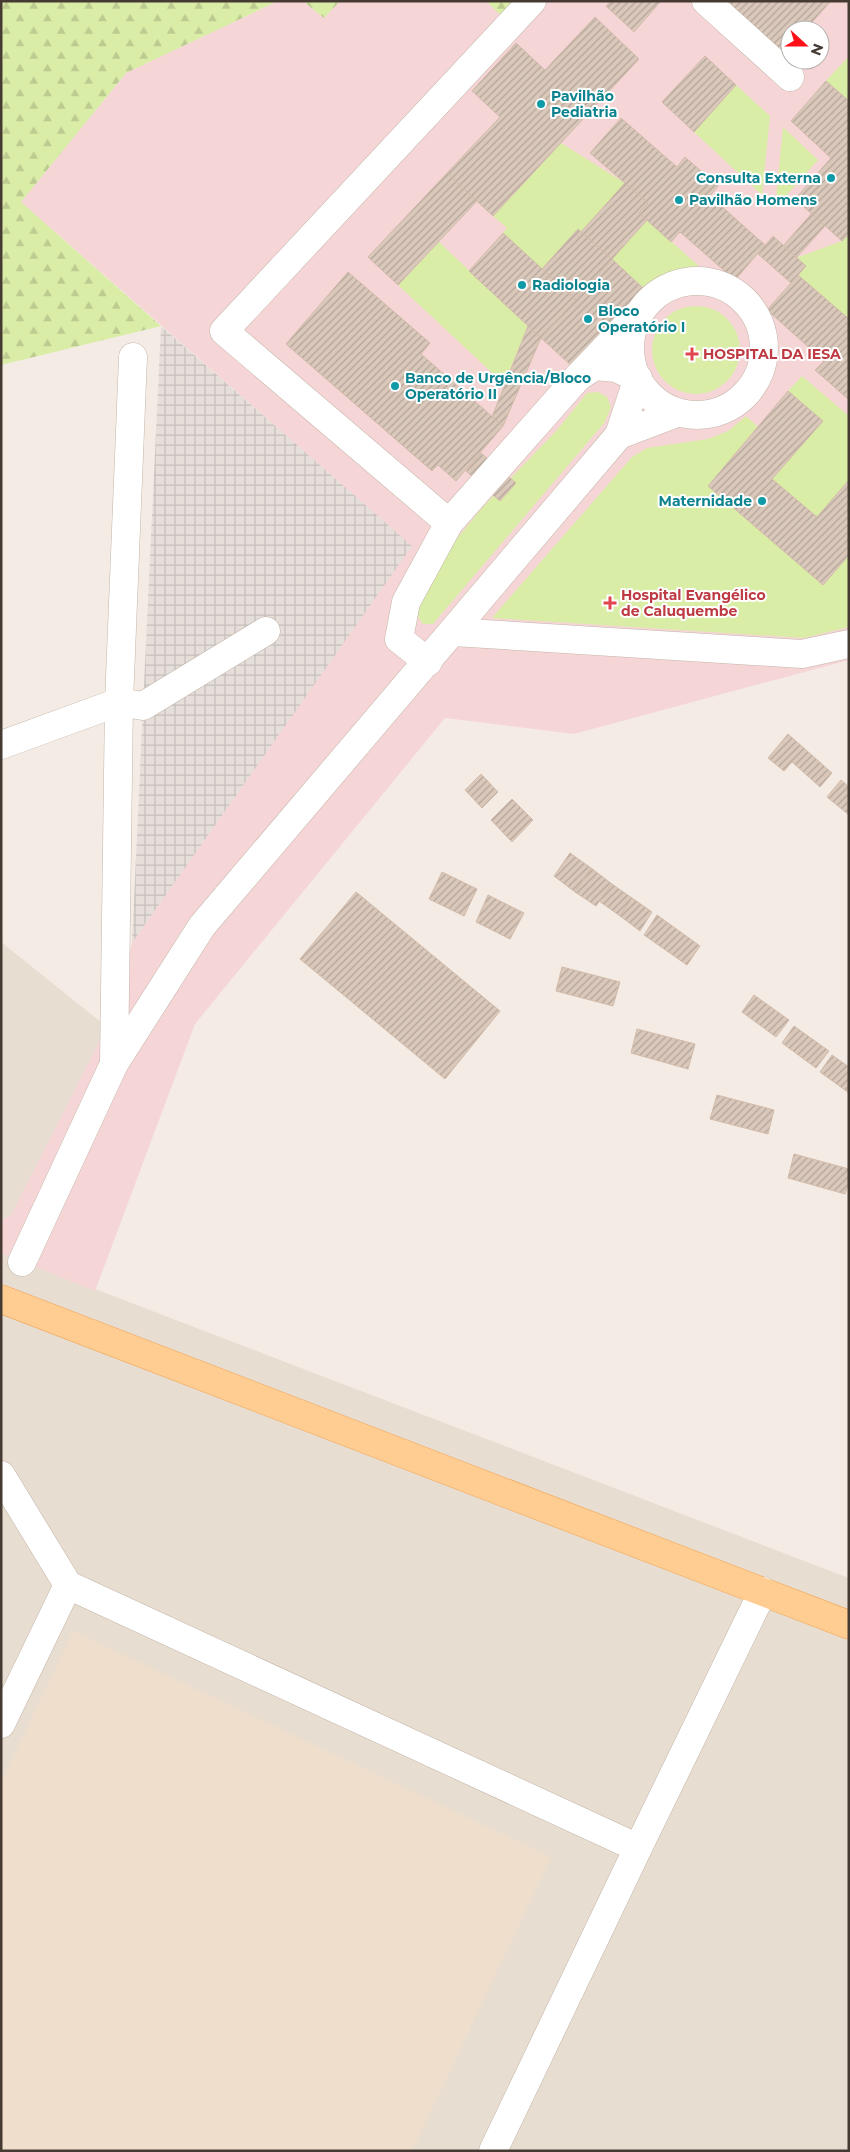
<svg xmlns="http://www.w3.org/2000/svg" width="850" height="2152" font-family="Montserrat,sans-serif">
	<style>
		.residential { fill: #e8ddd1 }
		.industrial { fill: url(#industrial-grid) }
		.education { fill: #efdecc }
		.medical { fill: #f6d5d7; fill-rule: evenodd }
		.forest { fill: url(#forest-firs) }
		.garden { fill: #daeda7 }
		.building { fill: url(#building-hatch); stroke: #d2bbaa }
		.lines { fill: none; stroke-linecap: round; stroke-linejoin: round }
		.minor-casing { stroke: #c3b5a8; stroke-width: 29 }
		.major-casing { stroke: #f0a555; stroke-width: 29 }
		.minor { stroke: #fff; stroke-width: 28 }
		.major { stroke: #ffcc91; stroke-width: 28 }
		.culture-dot { fill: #0f9aa8; stroke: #fff; stroke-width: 2 }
		.health-dot { fill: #e0444e; stroke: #fff; stroke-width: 2 }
		.labels { text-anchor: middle; stroke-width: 4; stroke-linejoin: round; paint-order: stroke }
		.culture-label { font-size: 14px; font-weight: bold; fill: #0d838f; stroke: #fff; text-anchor: start }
		.health-label { font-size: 14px; font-weight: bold; fill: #be3a42; stroke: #fff; text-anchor: start }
	</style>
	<defs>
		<pattern id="industrial-grid" width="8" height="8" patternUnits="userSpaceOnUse" patternTransform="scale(1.25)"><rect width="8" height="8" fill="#e6ded9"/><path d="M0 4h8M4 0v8" fill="none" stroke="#c7bfbb"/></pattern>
		<pattern id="forest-firs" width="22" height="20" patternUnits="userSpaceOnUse" patternTransform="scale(1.25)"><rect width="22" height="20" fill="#daeda7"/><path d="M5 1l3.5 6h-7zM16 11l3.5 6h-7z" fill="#bccc90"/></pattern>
		<pattern id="building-hatch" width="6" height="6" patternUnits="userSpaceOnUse" patternTransform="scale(1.25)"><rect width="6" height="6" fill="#dac8bb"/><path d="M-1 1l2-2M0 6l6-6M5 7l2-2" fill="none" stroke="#b3a499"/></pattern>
	</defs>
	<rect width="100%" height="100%" fill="#f4ece4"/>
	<g class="residential">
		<polygon points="1,942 107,1027 11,1215 1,1221"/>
		<polygon points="1,1253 849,1578 849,2151 1,2151"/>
	</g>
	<polygon class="industrial" points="161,326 413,546 132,943 143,706"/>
	<polygon class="education" points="73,1631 551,1857 412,2151 1,2151 1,1783"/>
	<path class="medical" d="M 278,1 L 303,1 L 324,18 L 340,1 L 486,1 L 510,24 L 532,1 L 849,1 L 849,660 L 574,734 L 445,718 L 195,1024 L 95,1291 L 1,1253 L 1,1221 L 11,1215 L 115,1011 L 132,943 L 412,546 L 21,202 L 126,73 ZM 790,30 L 820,30 L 820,60 L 790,60 Z"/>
	<g class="forest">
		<polygon points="1,1 278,1 126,73 21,202 161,326 1,365"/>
		<polygon points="303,1 340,1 324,18"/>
		<polygon points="486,1 532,1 510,24"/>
	</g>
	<g class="garden">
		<polygon points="849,56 849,101 826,81"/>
		<polygon points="736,85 770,116 762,195 694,132"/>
		<polygon points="783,127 818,160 775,208"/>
		<polygon points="561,143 625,183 581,232 578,229 542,269 503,233 507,228 493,216"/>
		<path d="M 647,220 L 699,266 C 675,269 663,274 645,290 L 612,259 Z"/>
		<polygon points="849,234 849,319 798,275 796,258 842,241"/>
		<polygon points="439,242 528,326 504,384 398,285"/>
		<circle cx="696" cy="350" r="44"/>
		<polygon points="802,376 849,416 849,480 817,517 772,479 822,421 788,391"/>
		<polygon points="598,392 607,397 611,407 605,422 433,624 423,624 418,617 420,603 450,547 482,508 556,431 587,393"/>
		<polygon points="746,416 758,427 708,486 823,585 849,555 849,627 804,638 492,618 632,457 647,448 708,439 728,431"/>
	</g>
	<g class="building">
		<polygon points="611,1 661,1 634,32 606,6"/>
		<polygon points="722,1 831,1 805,30 790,30 790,47 783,55"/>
		<polygon points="595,17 639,59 493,216 447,173 500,117 472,91 516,43 545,70"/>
		<polygon points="705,56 736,85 694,132 662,102"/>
		<polygon points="826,81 849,101 849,233 842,241 795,199 831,158 791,121"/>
		<polygon points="621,118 677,167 685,157 718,186 710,196 765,245 735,280 680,232 671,242 639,213 648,203 590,153"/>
		<polygon points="447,173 477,201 398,285 368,257"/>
		<polygon points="625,183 648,203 639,213 647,220 612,259 581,232"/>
		<polygon points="812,213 825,226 796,258 783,246"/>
		<polygon points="578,229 612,259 576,300 542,269"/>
		<polygon points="503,233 576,300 541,338 469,271"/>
		<polygon points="773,236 806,266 791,283 758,254"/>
		<polygon points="612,259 645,290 574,368 541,338"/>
		<polygon points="348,272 430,343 421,354 503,426 456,481 438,465 432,471 286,344"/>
		<polygon points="798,275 849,319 848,399 815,370 824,361 767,310"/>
		<polygon points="528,326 541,338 503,426 492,417"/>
		<polygon points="788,391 823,421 772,479 817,517 849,480 849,555 823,585 708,486"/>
		<polygon points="481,453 516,483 500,501 466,471"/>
		<polygon points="788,734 832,773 820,787 792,762 784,771 768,758"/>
		<polygon points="481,774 498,792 482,808 465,790"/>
		<polygon points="841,780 849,787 849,815 827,797"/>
		<polygon points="512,799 533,820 512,842 491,820"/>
		<polygon points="570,853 591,868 575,892 554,876"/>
		<polygon points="591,868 612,884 596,906 575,892"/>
		<polygon points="442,872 477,889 464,916 429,899"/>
		<polygon points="612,884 632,898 620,916 599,901"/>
		<polygon points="356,892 500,1011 445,1079 300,959"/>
		<polygon points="488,895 524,913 510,939 476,922"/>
		<polygon points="632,898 652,912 640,931 620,916"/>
		<polygon points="657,915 700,946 687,965 644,935"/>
		<polygon points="562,967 620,982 613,1006 556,991"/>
		<polygon points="754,995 789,1020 776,1037 742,1012"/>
		<polygon points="794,1026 829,1051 816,1068 782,1043"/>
		<polygon points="637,1029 695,1044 688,1069 631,1053"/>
		<polygon points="832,1055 849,1067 849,1093 820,1072"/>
		<polygon points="717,1095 774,1110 768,1134 710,1119"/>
		<polygon points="794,1154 849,1169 849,1182 845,1194 788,1178"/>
	</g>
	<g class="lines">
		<defs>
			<g id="minor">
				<polyline points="706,1 790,77"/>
				<circle cx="697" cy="348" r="67"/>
				<polyline points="636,316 578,377 595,366 616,368 638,378 619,435 677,413"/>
				<polyline points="449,523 224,331 532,1"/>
				<polyline points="453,632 802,654 849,644"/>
				<polyline points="428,662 399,639 406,602 449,523 578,377"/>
				<polyline points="1,745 119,702 133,357"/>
				<polyline points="114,1064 119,702 143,706 266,631"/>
				<polyline points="22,1262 114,1064 202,926 619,435"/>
				<polyline points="1,1475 68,1585 638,1848 763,1591"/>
				<polyline points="1,1724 68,1585"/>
				<polyline points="493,2151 638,1848"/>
			</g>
			<polyline id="major" points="1,1299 849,1625"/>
		</defs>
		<use href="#minor" class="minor-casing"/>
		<use href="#major" class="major-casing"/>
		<use href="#minor" class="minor"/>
		<use href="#major" class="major"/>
	</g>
	<g class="culture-dot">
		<circle cx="541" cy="104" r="5"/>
		<circle cx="831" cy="178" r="5"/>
		<circle cx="679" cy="200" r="5"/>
		<circle cx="522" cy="285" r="5"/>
		<circle cx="588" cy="319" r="5"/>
		<circle cx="395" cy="386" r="5"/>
		<circle cx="762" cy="501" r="5"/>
	</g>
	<g class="health-dot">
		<path d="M689.5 346.5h5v5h5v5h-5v5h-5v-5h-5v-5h5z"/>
		<path d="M607.5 595.5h5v5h5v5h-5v5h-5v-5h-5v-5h5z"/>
	</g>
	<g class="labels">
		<g class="culture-label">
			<text x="551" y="101">Pavilhão<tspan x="551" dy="16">Pediatria</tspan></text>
			<text x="821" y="183" text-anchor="end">Consulta Externa</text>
			<text x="689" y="205">Pavilhão Homens</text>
			<text x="532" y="290">Radiologia</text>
			<text x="598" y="316">Bloco<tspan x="598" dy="16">Operatório I</tspan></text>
			<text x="405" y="383">Banco de Urgência/Bloco<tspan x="405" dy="16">Operatório II</tspan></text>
			<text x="752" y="506" text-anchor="end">Maternidade</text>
		</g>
		<g class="health-label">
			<text x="703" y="359">HOSPITAL DA IESA</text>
			<text x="621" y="600">Hospital Evangélico<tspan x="621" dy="16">de Caluquembe</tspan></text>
		</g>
	</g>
	<rect width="850" height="2152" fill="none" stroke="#463b33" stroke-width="5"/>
	<g transform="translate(805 45) rotate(111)"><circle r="24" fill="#ffffff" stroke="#b5b1ad"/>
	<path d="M0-4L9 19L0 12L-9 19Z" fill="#ff0f17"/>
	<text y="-8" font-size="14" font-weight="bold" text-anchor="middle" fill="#463b33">N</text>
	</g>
</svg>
